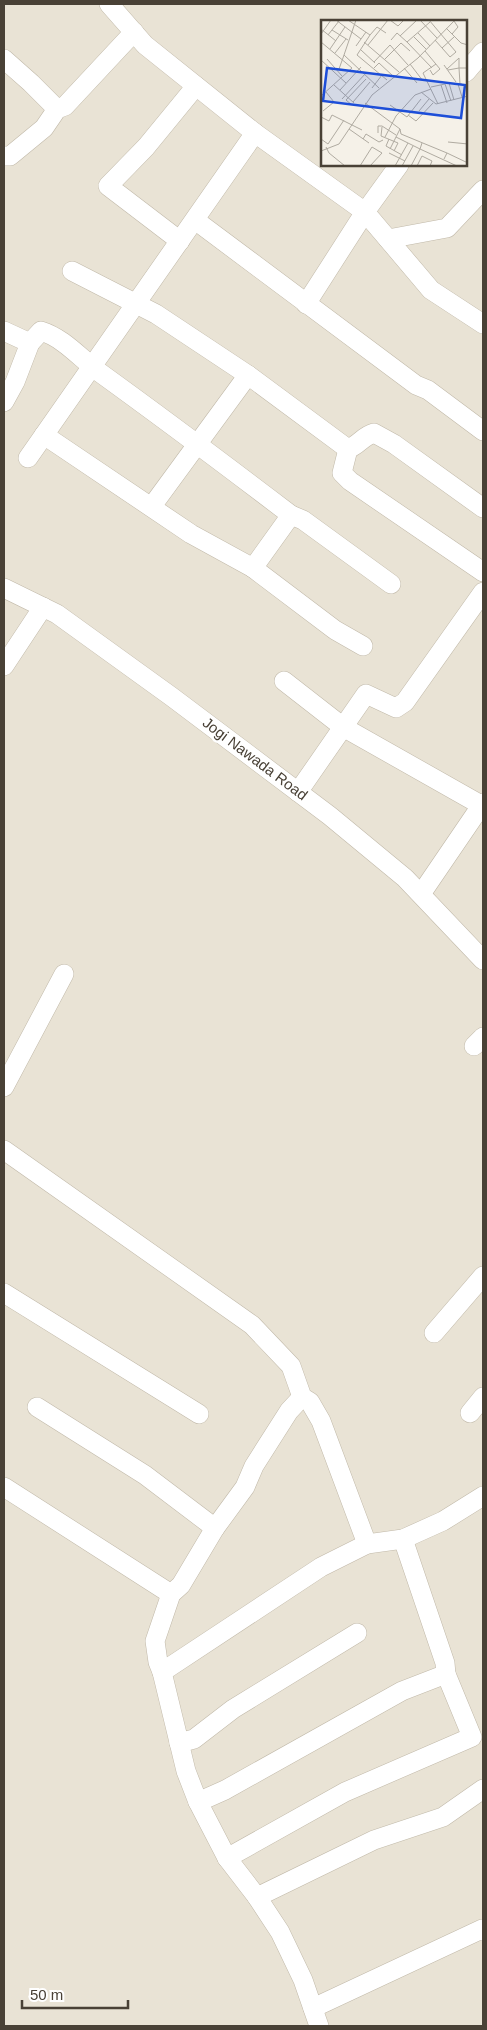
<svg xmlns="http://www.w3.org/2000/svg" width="487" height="2030" font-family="Helvetica,sans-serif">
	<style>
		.residential { fill: #e9e3d5; fill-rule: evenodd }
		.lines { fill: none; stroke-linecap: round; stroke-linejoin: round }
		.minor-casing { stroke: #c1b9a9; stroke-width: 20 }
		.minor { stroke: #fff; stroke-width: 19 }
		.labels { text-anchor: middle; stroke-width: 5; stroke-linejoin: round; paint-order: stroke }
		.street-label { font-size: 15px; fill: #494136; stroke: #fff }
		.inset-road { fill: none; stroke: #b0aba1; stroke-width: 1 }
		.view { fill: #1d4ed8; fill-opacity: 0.15; stroke: #1d4ed8; stroke-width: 2.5 }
		.inset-edge { fill: none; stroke: #494136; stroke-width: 2.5 }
	</style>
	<rect width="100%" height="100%" fill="#f5f1e8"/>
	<path class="residential" d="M 4,4 L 483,4 L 483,2026 L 4,2026 ZM 322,21 L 466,21 L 466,165 L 322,165 Z"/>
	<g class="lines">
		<defs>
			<g id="minor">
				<polyline points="109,4 145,45 255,133 365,212 431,290 483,324"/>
				<polyline points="4,59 31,83 57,109"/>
				<polyline points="466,72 483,52"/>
				<polyline points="4,156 10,156 44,128 57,109 65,106 134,32"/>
				<polyline points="195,220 416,385 428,390 483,431"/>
				<polyline points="388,239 447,228 483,190"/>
				<polyline points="180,241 108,186 146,147 196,86"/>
				<polyline points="72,271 156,314 248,375 348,449"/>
				<polyline points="306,304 365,212 399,165"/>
				<polyline points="4,331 30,343"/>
				<path d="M 4,402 L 15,382 L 30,343 L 41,331 C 64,338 81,359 99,372 C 164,419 228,467 291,515 L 303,520 L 391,584"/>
				<polyline points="44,435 191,534 253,568 335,630 363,646"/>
				<polyline points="348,449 342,473 350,481 483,572"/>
				<path d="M 348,449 C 359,445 363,436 374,433 L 394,444 L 483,508"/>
				<polyline points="28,458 255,133"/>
				<polyline points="152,506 248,375"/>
				<polyline points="253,568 291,515"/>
				<polyline points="4,588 57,614 172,697 330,816 405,878 483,960"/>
				<polyline points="4,666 43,607"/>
				<polyline points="284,681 343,727 481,805"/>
				<polyline points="298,792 366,694 396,708 405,702 483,592"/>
				<polyline points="421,894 483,803"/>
				<polyline points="474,1046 483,1037"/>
				<polyline points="4,1087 64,974"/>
				<polyline points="4,1150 252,1325 291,1366 302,1397 310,1402 321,1421 367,1544"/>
				<polyline points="4,1293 199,1414"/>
				<polyline points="434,1333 483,1276"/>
				<polyline points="302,1397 289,1411 254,1466 245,1487 215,1528 181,1585 171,1594 155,1641 158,1662 162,1672 186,1771 198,1802 227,1858 257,1897 280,1932 303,1980 319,2026"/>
				<polyline points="37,1407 145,1475 215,1528"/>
				<polyline points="470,1413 483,1397"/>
				<polyline points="4,1487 171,1594"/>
				<polyline points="162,1672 321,1567 367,1544 403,1539 443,1521 483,1496"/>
				<polyline points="179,1743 194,1739 233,1709 357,1633"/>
				<polyline points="198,1802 225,1790 402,1691 446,1674"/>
				<polyline points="227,1858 345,1792 472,1737 446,1674 445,1663 403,1539"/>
				<polyline points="257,1897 374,1840 443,1817 483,1789"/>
				<polyline points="313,2008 482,1929 483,1931"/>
			</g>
		</defs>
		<use href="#minor" class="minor-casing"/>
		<use href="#minor" class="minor"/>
	</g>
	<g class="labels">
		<g class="street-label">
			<text transform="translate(255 759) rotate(37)" y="5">Jogi Nawada Road</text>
		</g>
	</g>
	<g transform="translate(321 20)">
		<rect width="146" height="146" fill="#f5f1e8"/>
		<path class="inset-road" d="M 15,0 L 40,19M 27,0 L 49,15 L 36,35M 69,0 L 77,6 L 83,0M 99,0 L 116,18M 108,0 L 135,32 L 129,37 L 114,20M 125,8 L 140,23 L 147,25M 0,9 L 15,21M 11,10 L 27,20M 97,13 L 109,26M 0,14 L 10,0M 131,14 L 137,7 L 133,1M 7,15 L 18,1M 49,15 L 56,7 L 65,13M 79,16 L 96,0M 93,17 L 105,29M 70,20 L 76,13 L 86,22 L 109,2M 0,22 L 31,48 L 0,76M 43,22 L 78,52M 86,22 L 111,48M 47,25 L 67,0M 35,26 L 45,12M 121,28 L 133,17M 9,29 L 24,7M 40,30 L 54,43M 104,31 L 119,49 L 112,55 L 109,50M 14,33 L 25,19M 23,35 L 35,0M 36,35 L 66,60M 6,39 L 21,56M 64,39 L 80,23 L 89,31M 0,40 L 25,63M 53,42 L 69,25 L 87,45M 89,44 L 102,61M 115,44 L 102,53 L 117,84M 123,45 L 135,62M 53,48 L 58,43 L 72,56M 83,48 L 96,63M 18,49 L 23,35 L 58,68M 126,49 L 138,38 L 138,48 L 147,48M 127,50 L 138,48 L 139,64M 128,63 L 133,80M 141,64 L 137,64 L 141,77M 13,65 L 33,83M 120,65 L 126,83M 110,67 L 124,64 L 130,81M 51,68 L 61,55M 19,70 L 40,47M 100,72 L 115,84 L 147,76M 21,79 L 45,53M 32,82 L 49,62M 44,83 L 79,109 L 69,129M 31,85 L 25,80 L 45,59M 69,85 L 86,97 L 100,79M 2,91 L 13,82 L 5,72M 98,91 L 108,79M 87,95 L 95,101 L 112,83M 0,97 L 8,101 L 11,95 L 41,110M 61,107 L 60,116 L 77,123 L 73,131M 28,109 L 48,123M 79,109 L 80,114 L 126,133 L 123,139M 57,113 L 57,106 L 61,106 L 75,115M 64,117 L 75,96 L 94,75 L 110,69M 75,117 L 99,129 L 101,123M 0,119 L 7,124 L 23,100M 42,119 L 45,114 L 58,122 L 62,120M 68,119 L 65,126 L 81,135M 127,122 L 147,124M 5,127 L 8,133 L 24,146M 0,131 L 18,124 L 51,75 L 97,38 L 134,0M 68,133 L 84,141M 126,133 L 147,143M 39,146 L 51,127 L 61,133 L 49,146M 74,146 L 87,123M 81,146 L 92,126M 90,146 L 99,129 L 136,146M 96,146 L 101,136 L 111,141 L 109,146"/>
		<path class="view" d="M 6,48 L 144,65 L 140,98 L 2,81 Z"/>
		<rect width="146" height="146" class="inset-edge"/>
	</g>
	<rect width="487" height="2030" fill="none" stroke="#494136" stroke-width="10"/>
	<path d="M22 2000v8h106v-8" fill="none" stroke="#494136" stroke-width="2.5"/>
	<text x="30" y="2000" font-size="15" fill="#494136" stroke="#ffffff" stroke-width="4" paint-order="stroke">50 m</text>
</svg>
